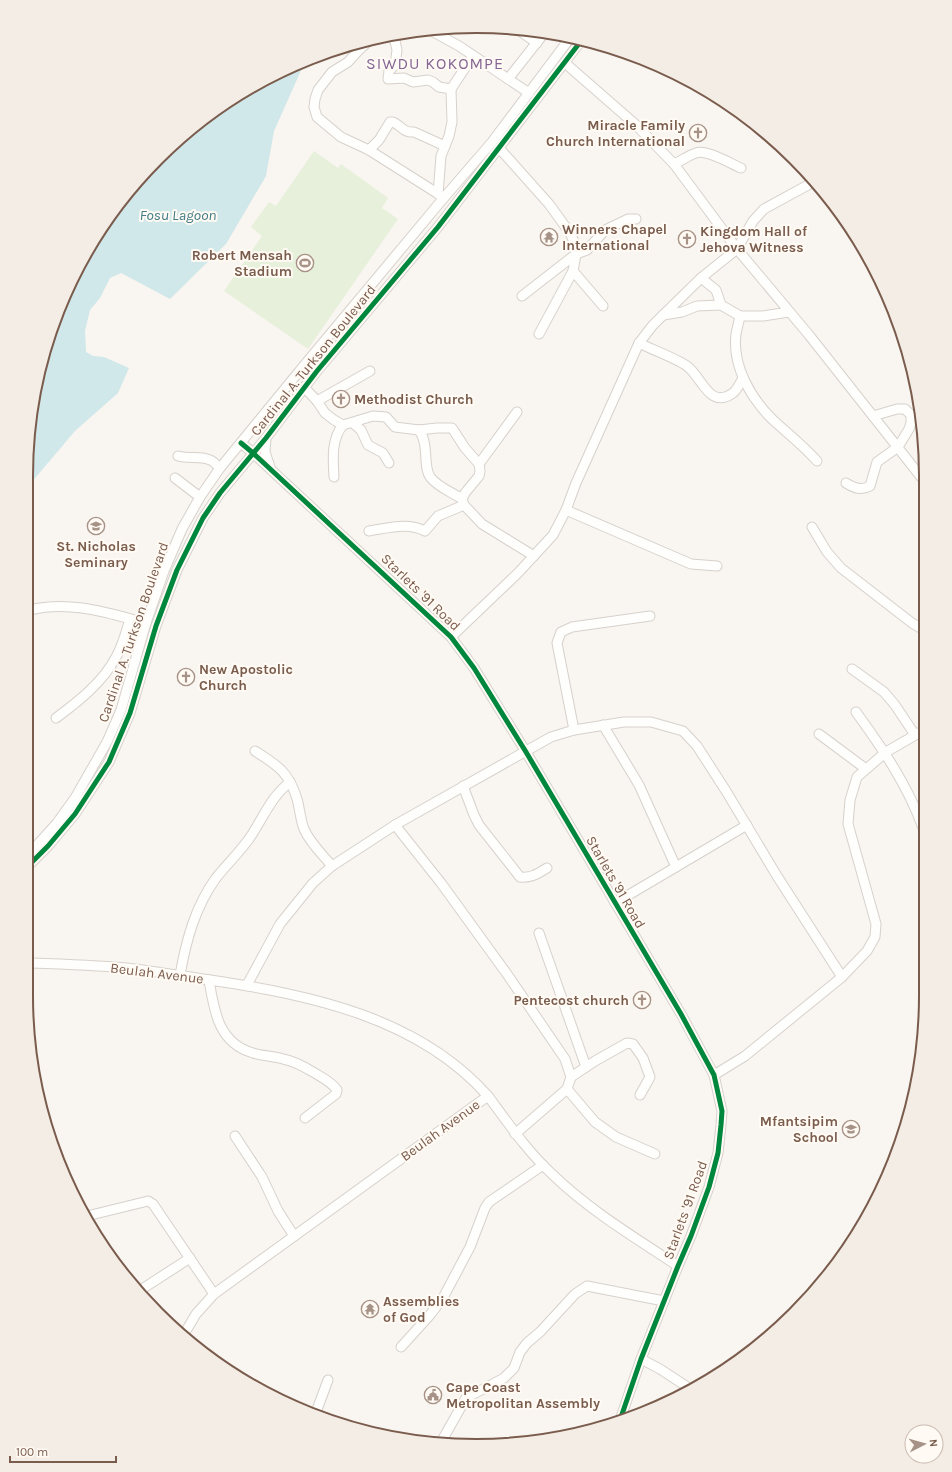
<svg xmlns="http://www.w3.org/2000/svg" width="952" height="1472" font-family="Karla,sans-serif">
	<style>
		.green { fill: #e7f0db }
		.water { fill: #d0e8ea }
		.lines { fill: none; stroke-linecap: round; stroke-linejoin: round }
		.minor-casing { stroke: #d7d1cb; stroke-width: 11 }
		.minor { stroke: #fefefd; stroke-width: 9 }
		.cycleway-casing { stroke: #fffaf3; stroke-width: 8 }
		.cycleway { stroke: #00873e; stroke-width: 5 }
		.labels { text-anchor: middle; stroke-width: 4; stroke-linejoin: round; paint-order: stroke }
		.poi-label { font-size: 14px; font-weight: bold; fill: #7a5c4d; stroke: #fffaf3; text-anchor: start }
		.street-label { font-size: 14px; fill: #7a5c4d; stroke: #fffaf3 }
		.water-label { font-size: 15px; font-style: italic; fill: #437c86; stroke: #fffaf3 }
		.quarter-label { font-size: 16px; letter-spacing: 1px; fill: #846695; stroke: #fffaf3 }
		.rim { fill: none; stroke: #7a5c4d; stroke-width: 2 }
	</style>
	<rect width="100%" height="100%" fill="#f9f5f0"/>
	<polygon class="green" points="314,151 338,168 341,164 388,198 382,208 398,219 308,349 224,291 262,236 251,227 269,202 276,206"/>
	<polygon class="water" points="303,63 303,66 274,131 266,176 226,244 170,299 121,273 110,278 100,298 90,310 85,331 86,352 93,356 104,357 129,368 118,393 75,431 30,484 30,417 60,304 86,251 138,179 202,119 277,73"/>
	<g class="lines">
		<defs>
			<g id="minor">
				<polyline points="517,29 537,43"/>
				<polyline points="430,30 459,46 529,93"/>
				<polyline points="390,36 395,41 397,50 395,65 389,71 388,79 404,78 413,82 428,80 433,82 439,87 451,89 452,122 449,136 441,156 438,194"/>
				<polyline points="371,39 358,51 348,62 332,72 318,90 315,99 314,107 317,117 341,137 369,150 440,195 442,200"/>
				<polyline points="565,63 636,125 674,164 737,249 753,221 764,209 808,185 811,179"/>
				<polyline points="508,79 545,32"/>
				<polyline points="451,89 473,56"/>
				<polyline points="499,148 549,204 570,233 575,244 576,254 522,296"/>
				<path d="M 369,150 L 379,140 L 390,122 L 393,122 C 402,126 403,133 414,132 L 445,146"/>
				<path d="M 674,164 C 681,161 689,155 696,153 C 707,149 731,164 741,168"/>
				<polyline points="573,271 603,306"/>
				<polyline points="701,278 716,290 721,305 740,316 763,316 789,312"/>
				<polyline points="663,315 682,312 697,306 721,305"/>
				<path d="M 740,316 C 739,322 737,328 736,334 C 732,365 750,397 772,419 C 787,433 803,445 817,461"/>
				<polyline points="539,334 573,271 576,254 587,250 605,230 628,219 636,219"/>
				<path d="M 639,343 C 653,350 675,358 687,366 C 702,377 709,410 733,393 C 737,390 740,383 743,378"/>
				<polyline points="304,387 317,401 325,413 334,420 343,425 373,416 386,417 395,427 419,430 437,428 452,428 465,448 479,464 480,471 479,476 465,493 462,499 464,505 482,524 534,556"/>
				<polyline points="317,401 370,371"/>
				<polyline points="353,423 361,430 368,445 383,453 389,463"/>
				<path d="M 419,430 C 430,445 422,468 431,478 C 439,488 452,492 462,499"/>
				<polyline points="266,438 265,452 270,467"/>
				<polyline points="241,443 253,453 451,637 474,668 526,752 681,1014 714,1075 722,1111 721,1125 718,1153 709,1187 691,1236 678,1266 641,1359 620,1420"/>
				<path d="M 178,456 C 189,459 201,456 210,460 C 214,461 217,466 220,468"/>
				<polyline points="479,464 517,412"/>
				<path d="M 334,477 C 333,460 331,439 343,425"/>
				<polyline points="175,478 200,497"/>
				<path d="M 846,483 C 854,488 861,491 870,486 L 877,462 L 898,447 L 909,429 L 911,423 L 911,415 L 905,409 L 897,409 L 873,416"/>
				<polyline points="566,510 691,564 717,566"/>
				<polyline points="812,527 827,552 841,568 912,623 924,630"/>
				<path d="M 369,531 C 389,528 407,522 425,531 L 438,516 L 464,505"/>
				<path d="M 30,610 C 69,600 108,613 146,623"/>
				<polyline points="451,637 518,573 553,535 566,510 576,483 639,343 653,325 701,278 737,249 809,335 925,482"/>
				<polyline points="852,669 884,692 895,705 915,735"/>
				<path d="M 856,712 C 883,749 908,786 923,828"/>
				<path d="M 56,718 C 79,701 103,682 116,657 C 123,645 126,632 130,619"/>
				<polyline points="603,725 639,785 676,867"/>
				<polyline points="574,730 557,643 561,632 572,627 650,616"/>
				<polyline points="819,734 866,769"/>
				<path d="M 255,751 C 277,765 289,772 297,799 C 300,809 300,819 304,829 C 310,843 322,854 332,866"/>
				<path d="M 463,786 L 474,815 L 479,825 L 520,877 C 532,878 537,874 547,868"/>
				<polyline points="395,825 551,737 574,730 624,722 651,722 683,731 697,746 726,791 777,876 842,977"/>
				<polyline points="30,853 57,823 75,798 107,742 121,710 146,623 164,571 182,529 200,497 220,468 306,363 442,200 492,142 570,38"/>
				<polyline points="30,864 48,846 75,814 109,762 130,713 156,626 177,570 203,518 220,493 266,438 317,371 438,227 581,41"/>
				<polyline points="615,903 747,825"/>
				<polyline points="539,933 586,1067"/>
				<path d="M 30,963 C 62,964 94,965 126,968 C 154,971 182,976 210,980 C 310,995 418,1017 488,1096 L 214,1294 L 196,1314 L 183,1336"/>
				<path d="M 180,975 C 186,941 195,907 216,878 C 227,864 241,851 251,836 C 264,816 271,797 290,782"/>
				<path d="M 209,980 C 214,1010 218,1043 253,1053 C 262,1056 273,1056 283,1059 C 294,1061 303,1066 313,1072 C 321,1077 332,1082 337,1090 L 336,1094 L 305,1118"/>
				<polyline points="247,985 280,924 313,883 332,866 395,825 441,883 507,974 565,1059 571,1077 567,1089 515,1134"/>
				<polyline points="714,1075 745,1056 842,977 867,951 875,937 876,924 848,824 850,800 857,777 886,752 924,730"/>
				<polyline points="571,1077 595,1061 627,1043 633,1044 643,1058 650,1077 640,1095"/>
				<polyline points="567,1089 595,1122 616,1137 655,1154"/>
				<path d="M 488,1096 C 508,1123 527,1151 552,1174 C 589,1210 634,1237 678,1266"/>
				<polyline points="235,1136 262,1177 278,1211 294,1236"/>
				<polyline points="87,1216 144,1202 148,1201 153,1204 214,1294"/>
				<polyline points="139,1291 190,1258"/>
				<polyline points="401,1347 430,1315 444,1296 470,1247 485,1208 489,1202 543,1165"/>
				<polyline points="641,1359 660,1369 692,1390"/>
				<polyline points="315,1415 328,1380"/>
				<polyline points="440,1444 466,1398 504,1378 514,1368 520,1352 527,1343 540,1332 575,1294 587,1286 664,1301"/>
			</g>
		</defs>
		<use href="#minor" class="minor-casing"/>
		<use href="#minor" class="minor"/>
		<defs>
			<g id="cycleway">
				<polyline points="241,443 253,453 451,637 474,668 526,752 681,1014 714,1075 722,1111 721,1125 718,1153 709,1187 691,1236 678,1266 641,1359 620,1420"/>
				<polyline points="30,864 48,846 75,814 109,762 130,713 156,626 177,570 203,518 220,493 266,438 317,371 438,227 581,41"/>
			</g>
		</defs>
		<use href="#cycleway" class="cycleway-casing"/>
		<use href="#cycleway" class="cycleway"/>
	</g>
	<defs>
		<symbol id="church-ring" viewBox="-11 -11 22 22"><circle r="9.5" fill="#fffaf3" stroke="#a69286" stroke-width="1.5"/><path d="M-1.2-6h2.4v3.5h3.3v2.4h-3.3V6h-2.4V-.1h-3.3v-2.4h3.3Z" fill="#a69286"/></symbol>
		<symbol id="temple-ring" viewBox="-11 -11 22 22"><circle r="9.5" fill="#fffaf3" stroke="#a69286" stroke-width="1.5"/><path d="M0-6L5-2H3V0L6.5 2.5H4V6H1.5V3h-3V6H-4V2.5H-6.5L-3 0V-2H-5Z" fill="#a69286"/></symbol>
		<symbol id="stadium-ring" viewBox="-11 -11 22 22"><circle r="9.5" fill="#fffaf3" stroke="#a69286" stroke-width="1.5"/><path d="M0-5a6.5 5 0 1 0 0 10a6.5 5 0 1 0 0-10ZM-3.5-1.8h7v3.6h-7Z" fill="#a69286"/></symbol>
		<symbol id="school-ring" viewBox="-11 -11 22 22"><circle r="9.5" fill="#fffaf3" stroke="#a69286" stroke-width="1.5"/><path d="M0-5L7-2L0 1L-7-2ZM-4 1L0 2.5L4 1V4Q0 6-4 4Z" fill="#a69286"/></symbol>
		<symbol id="civic-ring" viewBox="-11 -11 22 22"><circle r="9.5" fill="#fffaf3" stroke="#a69286" stroke-width="1.5"/><path d="M-.6-6.5H3V-4.5H.6V-3L4-1V1h2V6H-6V1h2V-1L-.6-3ZM-1.2 2.5V6h2.4V2.5Z" fill="#a69286"/></symbol>
	</defs>
	<g fill-rule="evenodd">
		<use href="#church-ring" x="688" y="123" width="20" height="20"/>
		<use href="#temple-ring" x="539" y="227" width="20" height="20"/>
		<use href="#church-ring" x="677" y="229" width="20" height="20"/>
		<use href="#stadium-ring" x="295" y="253" width="20" height="20"/>
		<use href="#church-ring" x="331" y="389" width="20" height="20"/>
		<use href="#school-ring" x="86" y="516" width="20" height="20"/>
		<use href="#church-ring" x="176" y="667" width="20" height="20"/>
		<use href="#church-ring" x="632" y="990" width="20" height="20"/>
		<use href="#school-ring" x="841" y="1119" width="20" height="20"/>
		<use href="#temple-ring" x="360" y="1299" width="20" height="20"/>
		<use href="#civic-ring" x="423" y="1385" width="20" height="20"/>
	</g>
	<g class="labels">
		<g class="poi-label">
			<text x="685" y="130" text-anchor="end">Miracle Family<tspan x="685" dy="16">Church International</tspan></text>
			<text x="562" y="234">Winners Chapel<tspan x="562" dy="16">International</tspan></text>
			<text x="700" y="236">Kingdom Hall of<tspan x="700" dy="16">Jehova Witness</tspan></text>
			<text x="292" y="260" text-anchor="end">Robert Mensah<tspan x="292" dy="16">Stadium</tspan></text>
			<text x="354" y="404">Methodist Church</text>
			<text x="96" y="551" text-anchor="middle">St. Nicholas<tspan x="96" dy="16">Seminary</tspan></text>
			<text x="199" y="674">New Apostolic<tspan x="199" dy="16">Church</tspan></text>
			<text x="629" y="1005" text-anchor="end">Pentecost church</text>
			<text x="838" y="1126" text-anchor="end">Mfantsipim<tspan x="838" dy="16">School</tspan></text>
			<text x="383" y="1306">Assemblies<tspan x="383" dy="16">of God</tspan></text>
			<text x="446" y="1392">Cape Coast<tspan x="446" dy="16">Metropolitan Assembly</tspan></text>
		</g>
		<g class="street-label">
			<text transform="translate(313 360) rotate(-51)" y="5">Cardinal A. Turkson Boulevard</text>
			<text transform="translate(421 592) rotate(44)" y="5">Starlets '91 Road</text>
			<text transform="translate(133 632) rotate(-71)" y="5">Cardinal A. Turkson Boulevard</text>
			<text transform="translate(616 882) rotate(60)" y="5">Starlets '91 Road</text>
			<text transform="translate(157 973) rotate(7)" y="5">Beulah Avenue</text>
			<text transform="translate(440 1130) rotate(-36)" y="5">Beulah Avenue</text>
			<text transform="translate(685 1210) rotate(-70)" y="5">Starlets '91 Road</text>
		</g>
		<g class="water-label">
			<text x="178" y="220">Fosu Lagoon</text>
		</g>
		<g class="quarter-label">
			<text x="435" y="69">SIWDU KOKOMPE</text>
		</g>
	</g>
	<path d="M0 0H952V1472H0ZM476 33H476A443 443 0 0 1 919 476V996A443 443 0 0 1 476 1439H476A443 443 0 0 1 33 996V476A443 443 0 0 1 476 33Z" fill="#f4ede6" fill-rule="evenodd"/>
	<path class="rim" d="M476 33H476A443 443 0 0 1 919 476V996A443 443 0 0 1 476 1439H476A443 443 0 0 1 33 996V476A443 443 0 0 1 476 33Z"/>
	<g transform="translate(924 1444) rotate(84)"><circle r="19" fill="#fffaf3" stroke="#cabbb1"/>
	<path d="M0-3L7 15L0 10L-7 15Z" fill="#a69286"/>
	<text y="-6" font-size="11" font-weight="bold" text-anchor="middle" fill="#7a5c4d">N</text>
	</g>
	<path d="M10 1456v6h106v-6" fill="none" stroke="#7a5c4d" stroke-width="2"/>
	<text x="16" y="1456" font-size="12" fill="#7a5c4d" stroke="#fffaf3" stroke-width="3" paint-order="stroke">100 m</text>
</svg>
